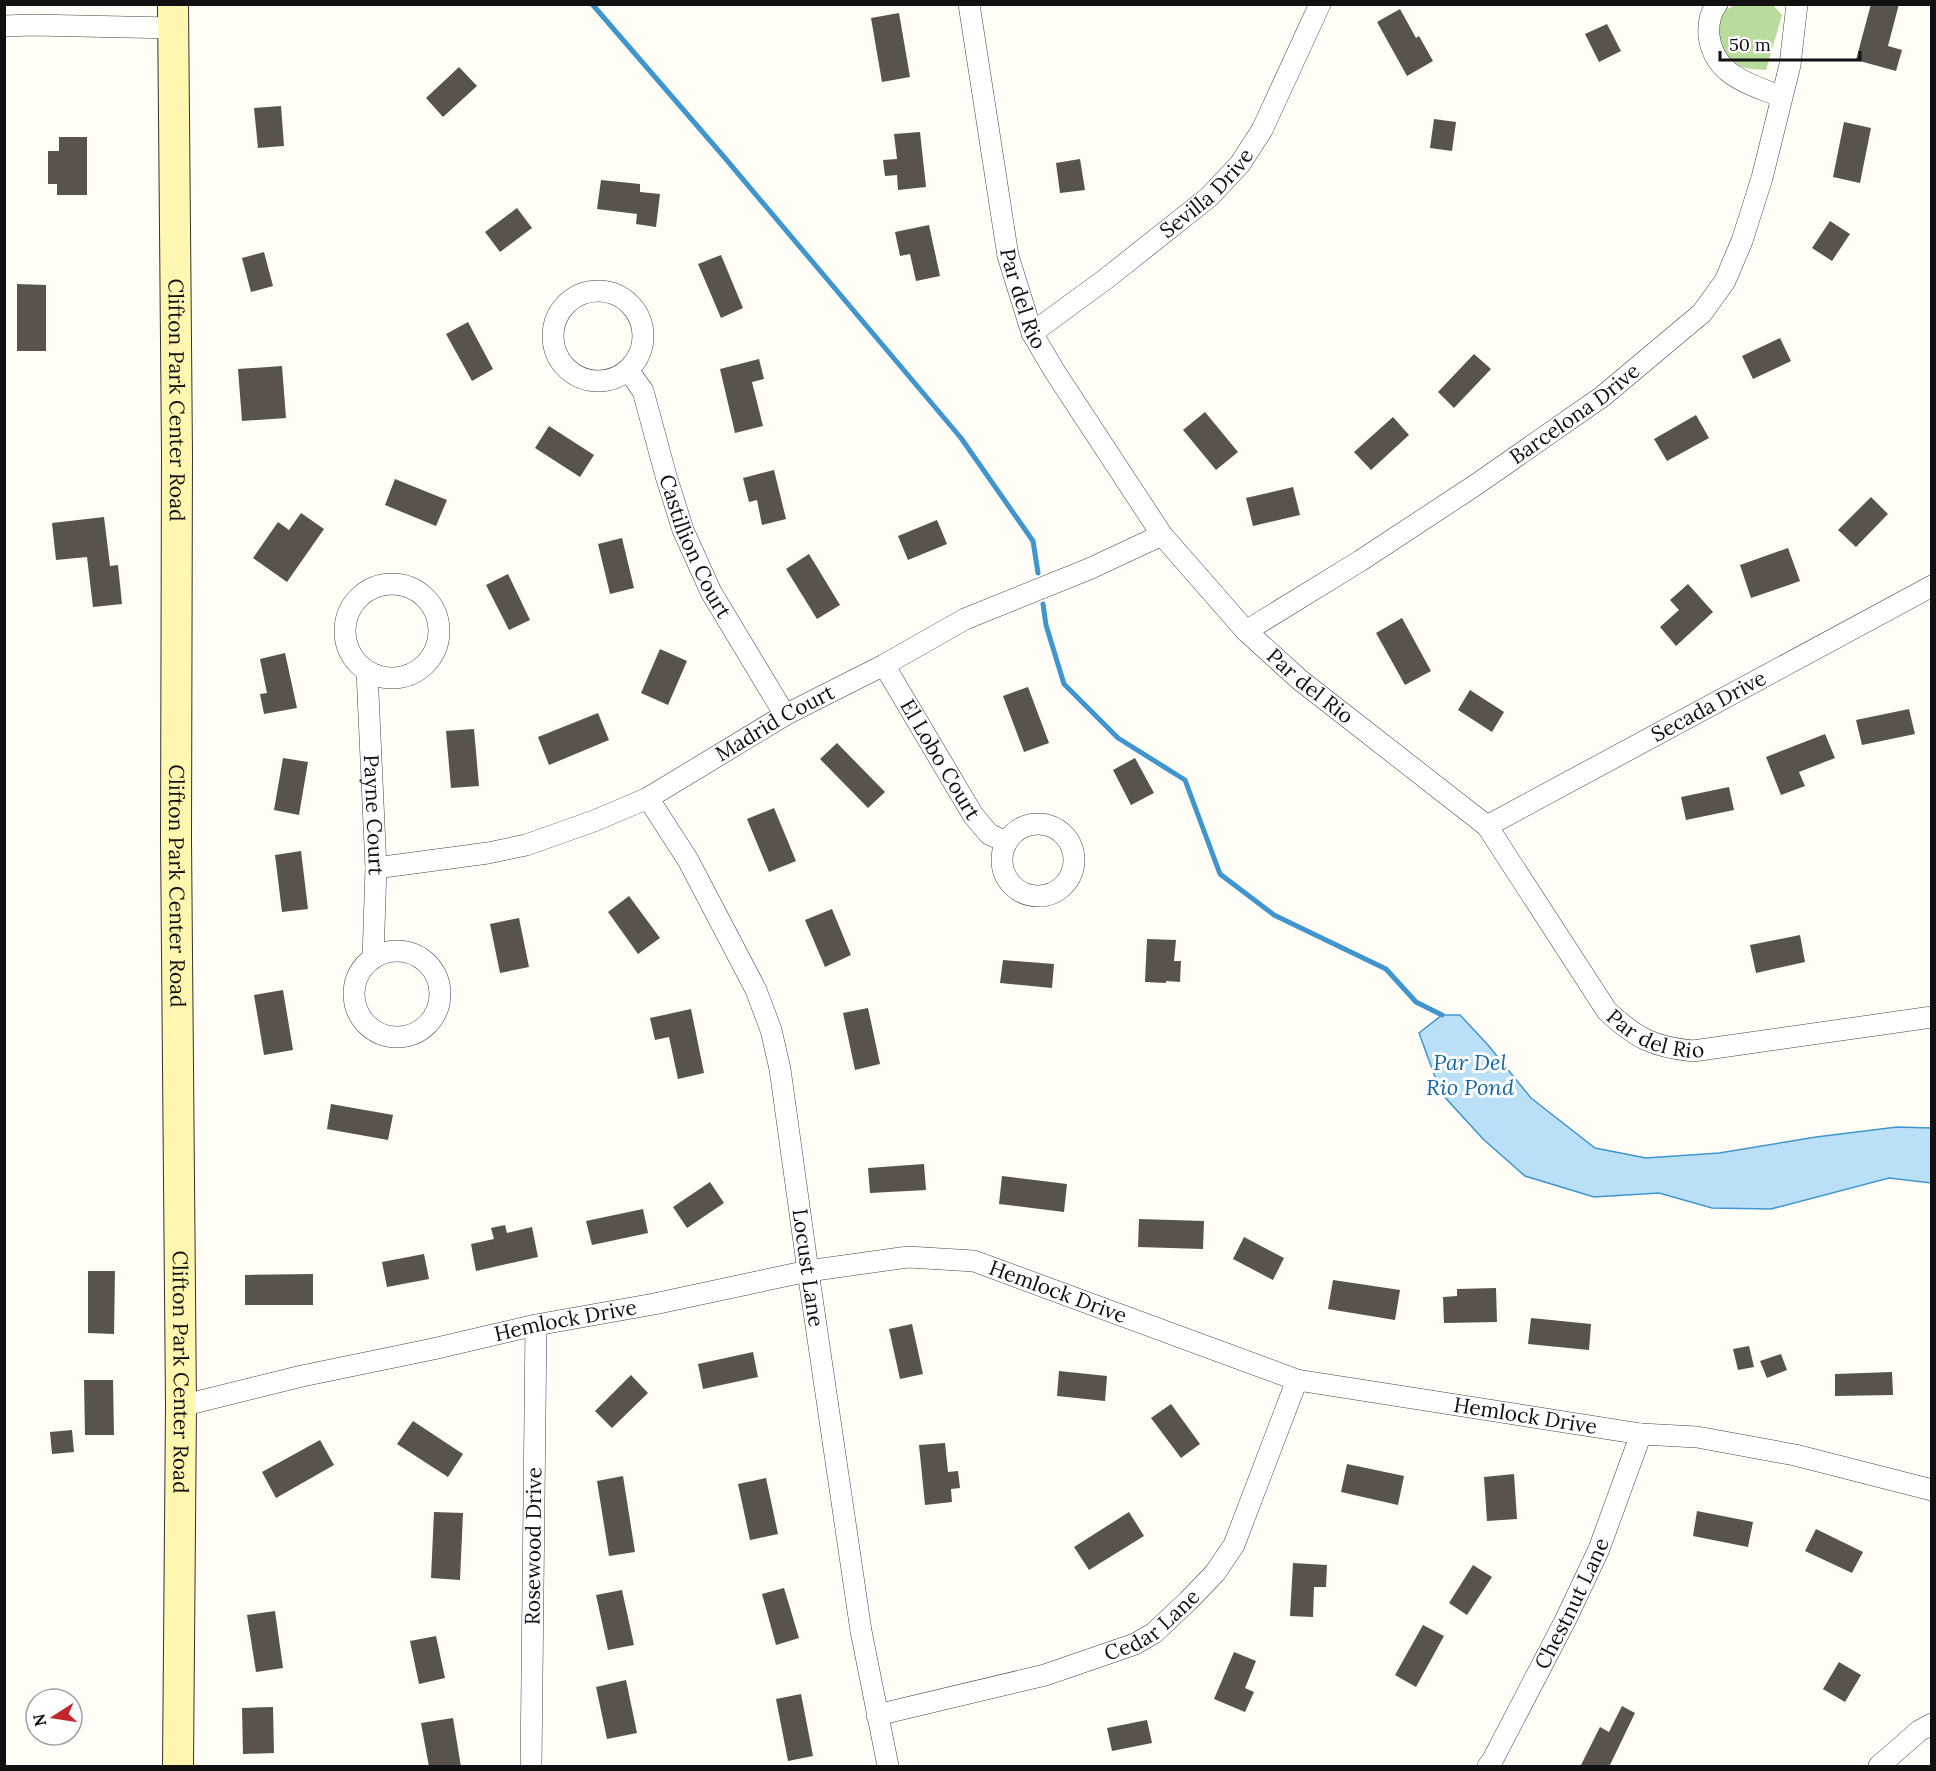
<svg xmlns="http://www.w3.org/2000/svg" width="1936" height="1771" font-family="Lora,serif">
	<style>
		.forest { fill: #b9dc9c }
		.water { fill: #b9e0f7; stroke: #3f96cf; stroke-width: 1.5 }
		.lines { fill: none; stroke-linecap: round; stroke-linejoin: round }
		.stream { stroke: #3f96cf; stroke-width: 5 }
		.building { fill: #5a524d }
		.street-casing { stroke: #444; stroke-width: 22 }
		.secondary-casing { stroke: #333; stroke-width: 32 }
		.street { stroke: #fff; stroke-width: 21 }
		.secondary { stroke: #fff6b0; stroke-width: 30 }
		.labels { text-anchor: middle; stroke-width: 6; stroke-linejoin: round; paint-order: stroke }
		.street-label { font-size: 21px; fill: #111; stroke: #fff }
		.water-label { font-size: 22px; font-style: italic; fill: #1768a6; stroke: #fff }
	</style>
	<rect width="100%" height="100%" fill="#fffdf5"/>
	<path class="forest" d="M 1735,5 L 1773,5 L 1782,15 L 1766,70 C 1740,69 1734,67 1718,47 L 1720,13 Z"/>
	<polygon class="water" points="1442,1015 1460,1015 1488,1045 1531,1098 1595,1148 1646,1158 1719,1153 1816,1137 1897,1127 1931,1128 1931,1183 1889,1178 1771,1209 1712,1208 1659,1193 1594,1197 1525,1176 1483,1139 1441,1093 1419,1033"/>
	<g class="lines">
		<g class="stream">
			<polyline points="592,4 725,158 961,438 1033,541 1038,573"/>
			<polyline points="1043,604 1046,625 1064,684 1118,738 1185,780 1220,874 1274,915 1386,969 1416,1002 1442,1015"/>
		</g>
	</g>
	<g class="building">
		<polygon points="1871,4 1899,4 1888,46 1902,50 1896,71 1856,60"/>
		<polygon points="1400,9 1416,38 1419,36 1433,61 1407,76 1377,22"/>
		<polygon points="899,13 910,77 882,82 871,18"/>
		<polygon points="1607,24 1621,51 1599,62 1585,34"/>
		<polygon points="459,67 477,86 443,117 426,98"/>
		<polygon points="281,106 284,146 258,148 254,108"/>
		<polygon points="1434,119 1456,122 1452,151 1430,148"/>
		<polygon points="1844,122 1871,128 1860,183 1833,177"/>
		<polygon points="920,132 926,187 898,190 897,175 885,176 883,160 897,159 894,134"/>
		<polygon points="59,137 87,137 87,195 57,195 57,184 48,184 48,151 59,151"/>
		<polygon points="1080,159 1085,190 1060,193 1056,163"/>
		<polygon points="601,180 640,184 640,192 660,194 656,227 636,224 637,214 597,209"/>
		<polygon points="517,208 532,228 500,252 485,232"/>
		<polygon points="1830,221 1850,234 1832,261 1812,248"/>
		<polygon points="929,225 940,276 916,281 910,254 900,256 895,232"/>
		<polygon points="264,252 273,286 251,292 242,258"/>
		<polygon points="721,255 743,308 721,318 698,264"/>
		<polygon points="17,284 46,285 46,351 17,351"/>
		<polygon points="468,322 493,369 472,381 446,334"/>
		<polygon points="1780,338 1791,361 1753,379 1742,356"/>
		<polygon points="1474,354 1491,369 1454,408 1438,392"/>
		<polygon points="759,359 764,379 752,382 763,426 735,433 720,369"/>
		<polygon points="282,366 286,418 242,421 238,369"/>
		<polygon points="1205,412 1238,452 1216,470 1183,430"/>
		<polygon points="1696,415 1709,438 1667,461 1654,439"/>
		<polygon points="1393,417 1409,435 1371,470 1354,452"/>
		<polygon points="549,426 594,455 580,477 535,448"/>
		<polygon points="774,470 786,519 762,525 757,500 749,502 743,478"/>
		<polygon points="395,479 447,500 436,526 385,505"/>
		<polygon points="1293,487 1300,515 1253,526 1246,498"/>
		<polygon points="1871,497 1888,514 1856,547 1838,530"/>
		<polygon points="301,513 324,529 287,582 253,558 278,522 289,530"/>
		<polygon points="104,517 110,566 118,565 122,604 93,607 87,557 56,560 52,523"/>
		<polygon points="937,520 947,544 908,560 898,536"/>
		<polygon points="622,538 634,588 610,594 598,544"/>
		<polygon points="1788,548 1800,581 1751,598 1740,565"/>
		<polygon points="809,554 840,605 817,619 786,569"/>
		<polygon points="508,574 530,620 509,630 486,585"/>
		<polygon points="1688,584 1713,612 1676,646 1660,627 1679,610 1670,600"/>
		<polygon points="1402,618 1431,671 1405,685 1376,633"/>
		<polygon points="660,649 687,661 668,705 641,693"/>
		<polygon points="285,653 297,708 264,714 260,694 267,693 260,659"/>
		<polygon points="1028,687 1049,743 1024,752 1003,696"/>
		<polygon points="1470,690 1504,712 1492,732 1458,710"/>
		<polygon points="1909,709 1915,734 1862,745 1856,720"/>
		<polygon points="598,713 609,740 549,765 538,737"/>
		<polygon points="474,729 479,786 451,788 446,731"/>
		<polygon points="1825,734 1835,758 1799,772 1805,786 1781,795 1766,757"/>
		<polygon points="837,743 885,792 868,808 820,759"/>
		<polygon points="283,758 308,762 299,815 274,810"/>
		<polygon points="1135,758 1154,793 1131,805 1113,770"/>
		<polygon points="1729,787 1734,810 1686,820 1681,797"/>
		<polygon points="774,808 796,861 769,872 747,819"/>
		<polygon points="301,851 308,909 282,912 275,855"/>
		<polygon points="629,896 660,938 638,954 608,912"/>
		<polygon points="832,909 851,955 825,967 805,920"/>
		<polygon points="519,918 529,967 500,973 490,924"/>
		<polygon points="1800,935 1805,962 1756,973 1750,945"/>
		<polygon points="1147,939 1176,940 1174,961 1181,961 1180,982 1166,981 1166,983 1145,982"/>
		<polygon points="1003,960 1054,964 1052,988 1000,983"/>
		<polygon points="283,990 293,1050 264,1055 254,995"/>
		<polygon points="868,1008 880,1064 855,1070 843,1013"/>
		<polygon points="691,1009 704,1073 678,1079 669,1037 655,1040 650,1018"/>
		<polygon points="331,1104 393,1115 388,1140 327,1129"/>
		<polygon points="924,1164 926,1190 870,1193 868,1168"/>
		<polygon points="1002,1176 1067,1184 1064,1212 999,1204"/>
		<polygon points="710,1182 724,1203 687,1228 673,1207"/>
		<polygon points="643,1209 648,1233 592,1245 586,1221"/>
		<polygon points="1139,1219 1204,1221 1203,1249 1138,1247"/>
		<polygon points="505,1225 507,1233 532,1227 538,1257 476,1271 471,1244 494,1239 491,1228"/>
		<polygon points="1244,1237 1284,1258 1273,1280 1233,1259"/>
		<polygon points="424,1254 429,1279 387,1287 382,1262"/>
		<polygon points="88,1271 115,1271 114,1334 88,1333"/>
		<polygon points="313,1274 313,1305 245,1305 245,1275"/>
		<polygon points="1333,1280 1400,1290 1395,1320 1328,1309"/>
		<polygon points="1496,1288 1497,1322 1444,1323 1443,1297 1457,1296 1457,1289"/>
		<polygon points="1531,1318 1591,1324 1589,1350 1528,1344"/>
		<polygon points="912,1324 923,1374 900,1379 889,1329"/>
		<polygon points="1749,1346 1754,1367 1738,1370 1733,1349"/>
		<polygon points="753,1352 758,1377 703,1389 698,1364"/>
		<polygon points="1781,1354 1787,1370 1767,1378 1760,1361"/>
		<polygon points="1059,1371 1107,1376 1105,1401 1057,1396"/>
		<polygon points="1892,1372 1893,1395 1835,1396 1835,1374"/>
		<polygon points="631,1375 648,1393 612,1428 595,1411"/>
		<polygon points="84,1380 113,1380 114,1435 85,1435"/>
		<polygon points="1171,1404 1200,1444 1181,1458 1151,1418"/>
		<polygon points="413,1421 463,1454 448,1477 397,1444"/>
		<polygon points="72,1430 74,1452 52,1454 50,1432"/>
		<polygon points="320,1440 334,1465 276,1498 262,1472"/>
		<polygon points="945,1443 948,1472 958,1471 960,1488 951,1489 952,1502 925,1505 919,1445"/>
		<polygon points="1347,1464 1404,1476 1398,1505 1341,1492"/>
		<polygon points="1514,1474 1517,1519 1487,1521 1484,1477"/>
		<polygon points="623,1476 635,1552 609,1556 597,1481"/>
		<polygon points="766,1478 778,1534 750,1540 738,1484"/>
		<polygon points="1697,1511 1753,1522 1748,1547 1693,1536"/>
		<polygon points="434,1512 463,1513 460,1580 431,1578"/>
		<polygon points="1129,1512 1144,1536 1089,1570 1074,1547"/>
		<polygon points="1816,1529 1863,1552 1852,1573 1805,1551"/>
		<polygon points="1293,1563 1327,1565 1326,1587 1314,1587 1313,1617 1290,1616"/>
		<polygon points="1473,1565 1492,1577 1467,1615 1449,1603"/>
		<polygon points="784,1588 799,1638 776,1645 762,1594"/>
		<polygon points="622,1590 634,1645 608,1650 596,1595"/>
		<polygon points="275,1611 283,1668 256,1672 247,1615"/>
		<polygon points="1423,1625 1444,1636 1416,1687 1395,1675"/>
		<polygon points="436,1636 445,1678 419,1684 410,1641"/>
		<polygon points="1234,1652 1256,1661 1245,1688 1254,1692 1245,1712 1214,1699"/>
		<polygon points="1839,1662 1861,1675 1845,1702 1823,1689"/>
		<polygon points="626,1680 637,1733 607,1739 596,1687"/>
		<polygon points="801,1694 813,1756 788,1761 776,1699"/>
		<polygon points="1622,1706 1635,1713 1609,1767 1580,1767 1600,1727 1609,1732"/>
		<polygon points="273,1707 274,1753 243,1754 242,1708"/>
		<polygon points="453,1718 461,1767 429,1767 421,1723"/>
		<polygon points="1147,1720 1152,1743 1112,1751 1107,1728"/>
	</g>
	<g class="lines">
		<defs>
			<g id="street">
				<path id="s1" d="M 969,4 L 1008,256 L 1032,333 L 1055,372 L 1162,535 L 1246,631 L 1300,680 L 1487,826 L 1607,1011 C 1636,1038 1653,1047 1693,1051 L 1932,1017"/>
				<path d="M 1717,4 C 1710,13 1708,24 1709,36 C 1714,76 1749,83 1781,97"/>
				<polyline points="4,26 32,25 173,28"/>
				<circle cx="598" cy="336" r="45"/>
				<path id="s2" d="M 1032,333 L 1107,278 L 1209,197 L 1240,164 L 1262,130 L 1320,4"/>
				<path id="s3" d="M 628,370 L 643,391 L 666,476 L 683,530 L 711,592 L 785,715"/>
				<circle cx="392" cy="631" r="47"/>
				<path id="s4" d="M 1246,631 L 1360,561 L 1477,484 L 1603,396 L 1702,313 L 1725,281 L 1742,241 L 1762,178 L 1790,65 L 1797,4"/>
				<path id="s5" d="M 884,665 L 973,815 L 989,834 L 1006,842"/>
				<path id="s6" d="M 367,671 L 376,868 L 373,958"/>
				<path id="s7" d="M 648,798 L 688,860 L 756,990 L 771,1030 L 780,1069 L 808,1271 L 861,1631 L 888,1766"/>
				<circle cx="1038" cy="860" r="36"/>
				<path id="s8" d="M 1487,826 L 1932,586"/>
				<path id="s9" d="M 376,868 L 488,853 L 526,845 L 594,821 L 648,798 L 785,715 L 884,665 L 965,619 L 1089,569 L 1162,535"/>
				<circle cx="397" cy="994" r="43"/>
				<path id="s10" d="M 181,1406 L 302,1376 L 433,1349 L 536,1325 L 654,1304 L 808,1271 L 908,1257 L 974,1261 L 1297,1380 L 1641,1434 L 1697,1437 L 1795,1455 L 1932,1490"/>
				<path id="s11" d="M 877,1715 L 1045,1675 L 1135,1644 L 1154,1633 L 1188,1601 L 1215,1573 L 1234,1545 L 1297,1380"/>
				<path id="s12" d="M 531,1766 L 536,1325"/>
				<path id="s13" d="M 1488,1766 L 1492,1761 L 1566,1619 L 1599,1549 L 1641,1434"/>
				<polyline points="1879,1766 1919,1731 1932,1724"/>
			</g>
			<g id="secondary">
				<path id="s14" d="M 173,4 L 177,454 L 176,839 L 181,1406 L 178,1766"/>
			</g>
		</defs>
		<use href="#street" class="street-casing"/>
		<use href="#secondary" class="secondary-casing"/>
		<use href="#street" class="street"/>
		<use href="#secondary" class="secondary"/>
	</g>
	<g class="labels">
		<g class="street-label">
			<text dy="7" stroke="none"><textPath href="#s2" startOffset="224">Sevilla Drive</textPath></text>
			<text dy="7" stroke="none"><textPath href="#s1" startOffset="300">Par del Rio</textPath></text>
			<text dy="7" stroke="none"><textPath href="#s14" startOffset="396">Clifton Park Center Road</textPath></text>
			<text dy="7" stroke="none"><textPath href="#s4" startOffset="394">Barcelona Drive</textPath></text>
			<text dy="7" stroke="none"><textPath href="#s3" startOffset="190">Castillion Court</textPath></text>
			<text dy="7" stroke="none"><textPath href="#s1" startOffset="788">Par del Rio</textPath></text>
			<text dy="7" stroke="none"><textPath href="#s8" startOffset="252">Secada Drive</textPath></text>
			<text dy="7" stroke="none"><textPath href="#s9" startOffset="430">Madrid Court</textPath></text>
			<text dy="7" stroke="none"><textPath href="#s5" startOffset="110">El Lobo Court</textPath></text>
			<text dy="7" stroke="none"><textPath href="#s6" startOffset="144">Payne Court</textPath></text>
			<text dy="7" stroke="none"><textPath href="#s14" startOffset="882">Clifton Park Center Road</textPath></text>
			<text dy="7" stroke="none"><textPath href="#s1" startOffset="1290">Par del Rio</textPath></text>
			<text dy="7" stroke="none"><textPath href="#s7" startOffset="504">Locust Lane</textPath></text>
			<text dy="7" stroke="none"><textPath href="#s10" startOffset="898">Hemlock Drive</textPath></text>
			<text dy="7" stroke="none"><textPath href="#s10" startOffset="394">Hemlock Drive</textPath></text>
			<text dy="7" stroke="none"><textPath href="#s14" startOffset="1368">Clifton Park Center Road</textPath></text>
			<text dy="7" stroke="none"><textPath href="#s10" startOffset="1384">Hemlock Drive</textPath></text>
			<text dy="7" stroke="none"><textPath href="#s12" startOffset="220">Rosewood Drive</textPath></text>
			<text dy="7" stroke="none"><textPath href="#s13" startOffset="183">Chestnut Lane</textPath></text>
			<text dy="7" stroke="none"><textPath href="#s11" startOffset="292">Cedar Lane</textPath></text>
		</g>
		<g class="water-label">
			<text x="1470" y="1070">Par Del<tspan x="1470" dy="25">Rio Pond</tspan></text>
		</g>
	</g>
	<rect width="1936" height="1771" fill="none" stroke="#111111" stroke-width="12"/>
	<g transform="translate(54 1717) rotate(258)"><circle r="28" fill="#ffffff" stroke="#a0a0a0" stroke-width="1.5"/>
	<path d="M0-4.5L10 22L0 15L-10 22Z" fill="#c4262e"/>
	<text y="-9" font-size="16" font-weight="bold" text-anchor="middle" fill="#111111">N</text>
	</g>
	<path d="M1720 51v9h140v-9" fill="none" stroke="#111111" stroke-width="3"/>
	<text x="1729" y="51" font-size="18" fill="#111111" stroke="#ffffff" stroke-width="4.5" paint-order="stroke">50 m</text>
</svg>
